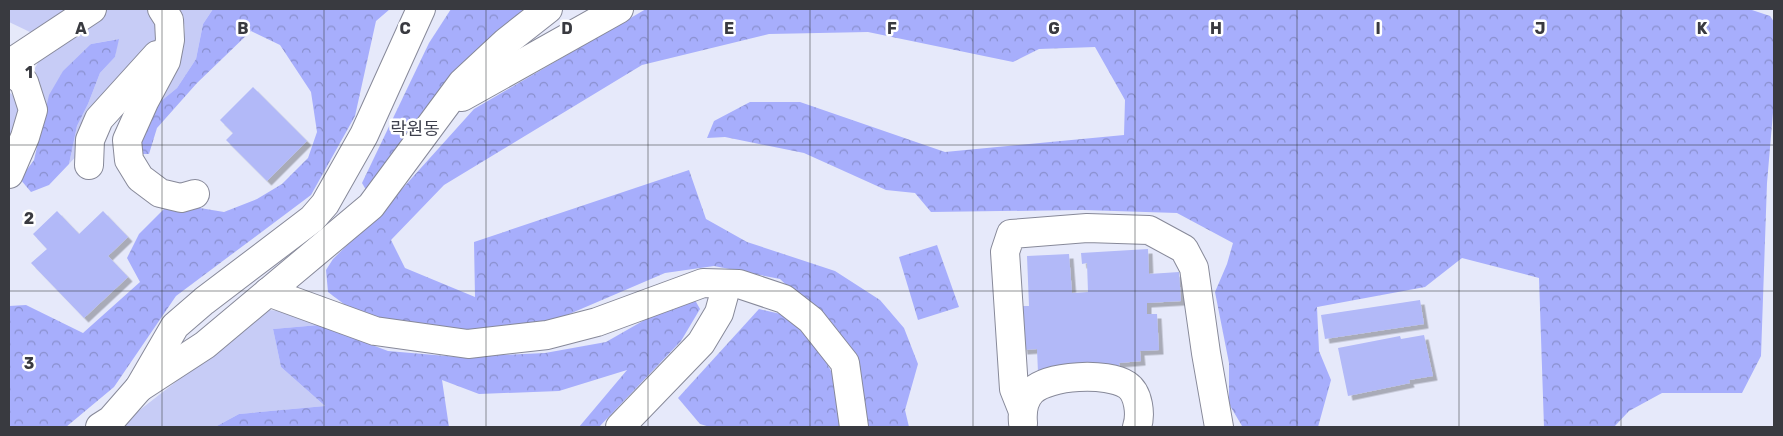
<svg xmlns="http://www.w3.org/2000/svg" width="1783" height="436" font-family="Rubik,'Noto Sans KR',sans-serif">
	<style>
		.green { fill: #c7ccf6 }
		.forest { fill: url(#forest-crowns) }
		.building { fill: #b2b9f8; filter: url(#shadow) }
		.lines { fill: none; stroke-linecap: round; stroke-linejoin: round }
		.minor-casing { stroke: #878999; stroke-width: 30 }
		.minor { stroke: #fff; stroke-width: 28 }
		.grid { fill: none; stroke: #393a40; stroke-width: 1; stroke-opacity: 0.55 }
		.labels { text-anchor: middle; stroke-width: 5; stroke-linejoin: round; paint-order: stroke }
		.quarter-label { font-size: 18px; fill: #3d3f4c; stroke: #fff }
		.grid-label { font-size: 16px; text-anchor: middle; font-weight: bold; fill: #393a40; stroke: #fff; stroke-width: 5; stroke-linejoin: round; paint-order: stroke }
	</style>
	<defs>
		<pattern id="forest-crowns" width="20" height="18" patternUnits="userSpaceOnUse" patternTransform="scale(1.25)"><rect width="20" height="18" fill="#a7aefc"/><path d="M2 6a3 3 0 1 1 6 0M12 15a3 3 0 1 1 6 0" fill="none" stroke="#898fcd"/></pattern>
		<filter id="shadow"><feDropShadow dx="4.5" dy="4.5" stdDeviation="0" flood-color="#0004"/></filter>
	</defs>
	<rect width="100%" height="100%" fill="#e6e9fa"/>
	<g class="green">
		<polygon points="9,9 78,9 44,32 30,32 9,22"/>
		<polygon points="105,9 156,9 159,39 80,152 69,164 77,126 88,104 100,73 115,57 118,39 91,44 40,130 35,68 41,57"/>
		<path d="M 176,9 L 213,9 L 203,24 L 196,59 L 177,88 L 150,110 C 163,87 192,46 183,19 C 182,15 178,12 176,9 Z"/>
		<path d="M 9,92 C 27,105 14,126 9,143 Z"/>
		<polygon points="268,310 284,311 319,325 273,329 281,367 325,406 239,414 215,427 118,427"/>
	</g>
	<g class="forest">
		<polygon points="213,9 390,9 376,21 355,116 311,195 176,296 114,387 66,427 9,427 9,306 26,305 83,333 140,282 127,258 139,234 170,203 224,212 257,199 282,184 308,158 317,132 311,92 280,45 251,31 197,83 157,128 149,154 141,154 140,135 150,110 177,88 196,59 203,24"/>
		<polygon points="451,9 530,9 369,195 362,183 429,43"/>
		<polygon points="646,9 1749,9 1770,16 1774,22 1774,101 1767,183 1761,356 1742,393 1662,393 1629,411 1614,427 1544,427 1539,278 1462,258 1425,287 1317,307 1319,351 1331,380 1318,427 1245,427 1242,426 1229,404 1229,363 1215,292 1227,264 1233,243 1177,213 1083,210 931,212 915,193 886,190 804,153 725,137 707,138 714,121 750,102 800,102 945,152 1124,135 1125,100 1095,47 1039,49 1013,62 868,32 769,34 642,65 444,185 391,240 405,268 475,297 474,242 689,170 706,219 747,242 835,271 880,300 904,328 918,364 905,410 909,427 866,427 843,339 780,279 714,266 665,273 553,321 474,331 401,326 357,314 328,292 326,270 333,259 384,209 474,109"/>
		<polygon points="119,39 115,57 100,73 88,104 77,126 69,164 49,185 31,192 20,179 34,160 49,95 63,71 91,44"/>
		<polygon points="937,245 959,307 918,320 899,257"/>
		<polygon points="695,300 700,309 681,341 599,427 579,427 627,370 559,391 479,394 442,380 449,427 215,427 239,414 325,406 281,367 273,329 319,325 388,351 458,357 545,353 606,342 648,318"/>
		<polygon points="759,309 794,317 814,339 832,373 843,427 710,427 700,424 678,398"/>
	</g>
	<g class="building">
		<polygon points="253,87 307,141 267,181 226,140 233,133 220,120"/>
		<polygon points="57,211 79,234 103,211 128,237 108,256 128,277 84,318 31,263 47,249 33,234"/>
		<polygon points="1148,249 1149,274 1179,272 1181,301 1147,303 1147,314 1157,314 1159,350 1140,351 1141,361 1119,363 1120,368 1038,373 1037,349 1023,350 1016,306 1029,306 1027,256 1069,254 1072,293 1088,292 1087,263 1082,264 1081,253"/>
		<polygon points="1420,300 1424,324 1325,339 1321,315"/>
		<polygon points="1424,335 1433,376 1409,380 1410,383 1348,396 1338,348 1400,336 1401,339"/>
	</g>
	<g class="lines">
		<defs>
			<g id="minor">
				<polyline points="162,9 169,20 170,40 166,61 144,102 127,140 129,160 140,178 160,193 181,198 195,194"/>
				<polyline points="9,64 92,9"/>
				<polyline points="9,70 24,82 33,110 25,137 9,174"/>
				<polyline points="462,97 619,9"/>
				<polyline points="89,165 90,140 99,119 157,55"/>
				<polyline points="268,292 375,331 468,344 547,335 597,322 703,283 739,284 784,299 811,320 845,363 854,427"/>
				<polyline points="139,388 205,345 371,206 462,83 506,42 548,9"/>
				<polyline points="1022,409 1014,389 1005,252 1011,234 1087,228 1149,230 1184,249 1194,268 1206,353 1219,427"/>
				<path d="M 1023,423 C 1022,412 1023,400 1032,391 C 1049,375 1107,372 1127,385 C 1139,393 1141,415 1137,427"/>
				<polyline points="100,427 111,420 139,388 175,326 204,301 312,219 325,204 364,135 421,9"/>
				<polyline points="620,427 701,343 719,313 727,284"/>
			</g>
		</defs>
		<use href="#minor" class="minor-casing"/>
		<use href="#minor" class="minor"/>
	</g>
	<path class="grid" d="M 162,9 L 162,427M 324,9 L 324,427M 486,9 L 486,427M 648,9 L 648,427M 810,9 L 810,427M 973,9 L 973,427M 1135,9 L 1135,427M 1297,9 L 1297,427M 1459,9 L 1459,427M 1621,9 L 1621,427M 9,145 L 1774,145M 9,291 L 1774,291"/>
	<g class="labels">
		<g class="quarter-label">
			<text x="415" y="135">락원동</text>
		</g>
	</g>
	<g class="grid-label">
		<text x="81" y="34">A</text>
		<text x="243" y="34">B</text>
		<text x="405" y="34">C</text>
		<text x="567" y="34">D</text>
		<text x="729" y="34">E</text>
		<text x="892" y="34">F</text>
		<text x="1054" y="34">G</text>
		<text x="1216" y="34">H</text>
		<text x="1378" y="34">I</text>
		<text x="1540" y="34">J</text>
		<text x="1702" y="34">K</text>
		<text x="29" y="78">1</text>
		<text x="29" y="224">2</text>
		<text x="29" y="369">3</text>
	</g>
	<rect width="1783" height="436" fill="none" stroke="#393a40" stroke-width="20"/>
</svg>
